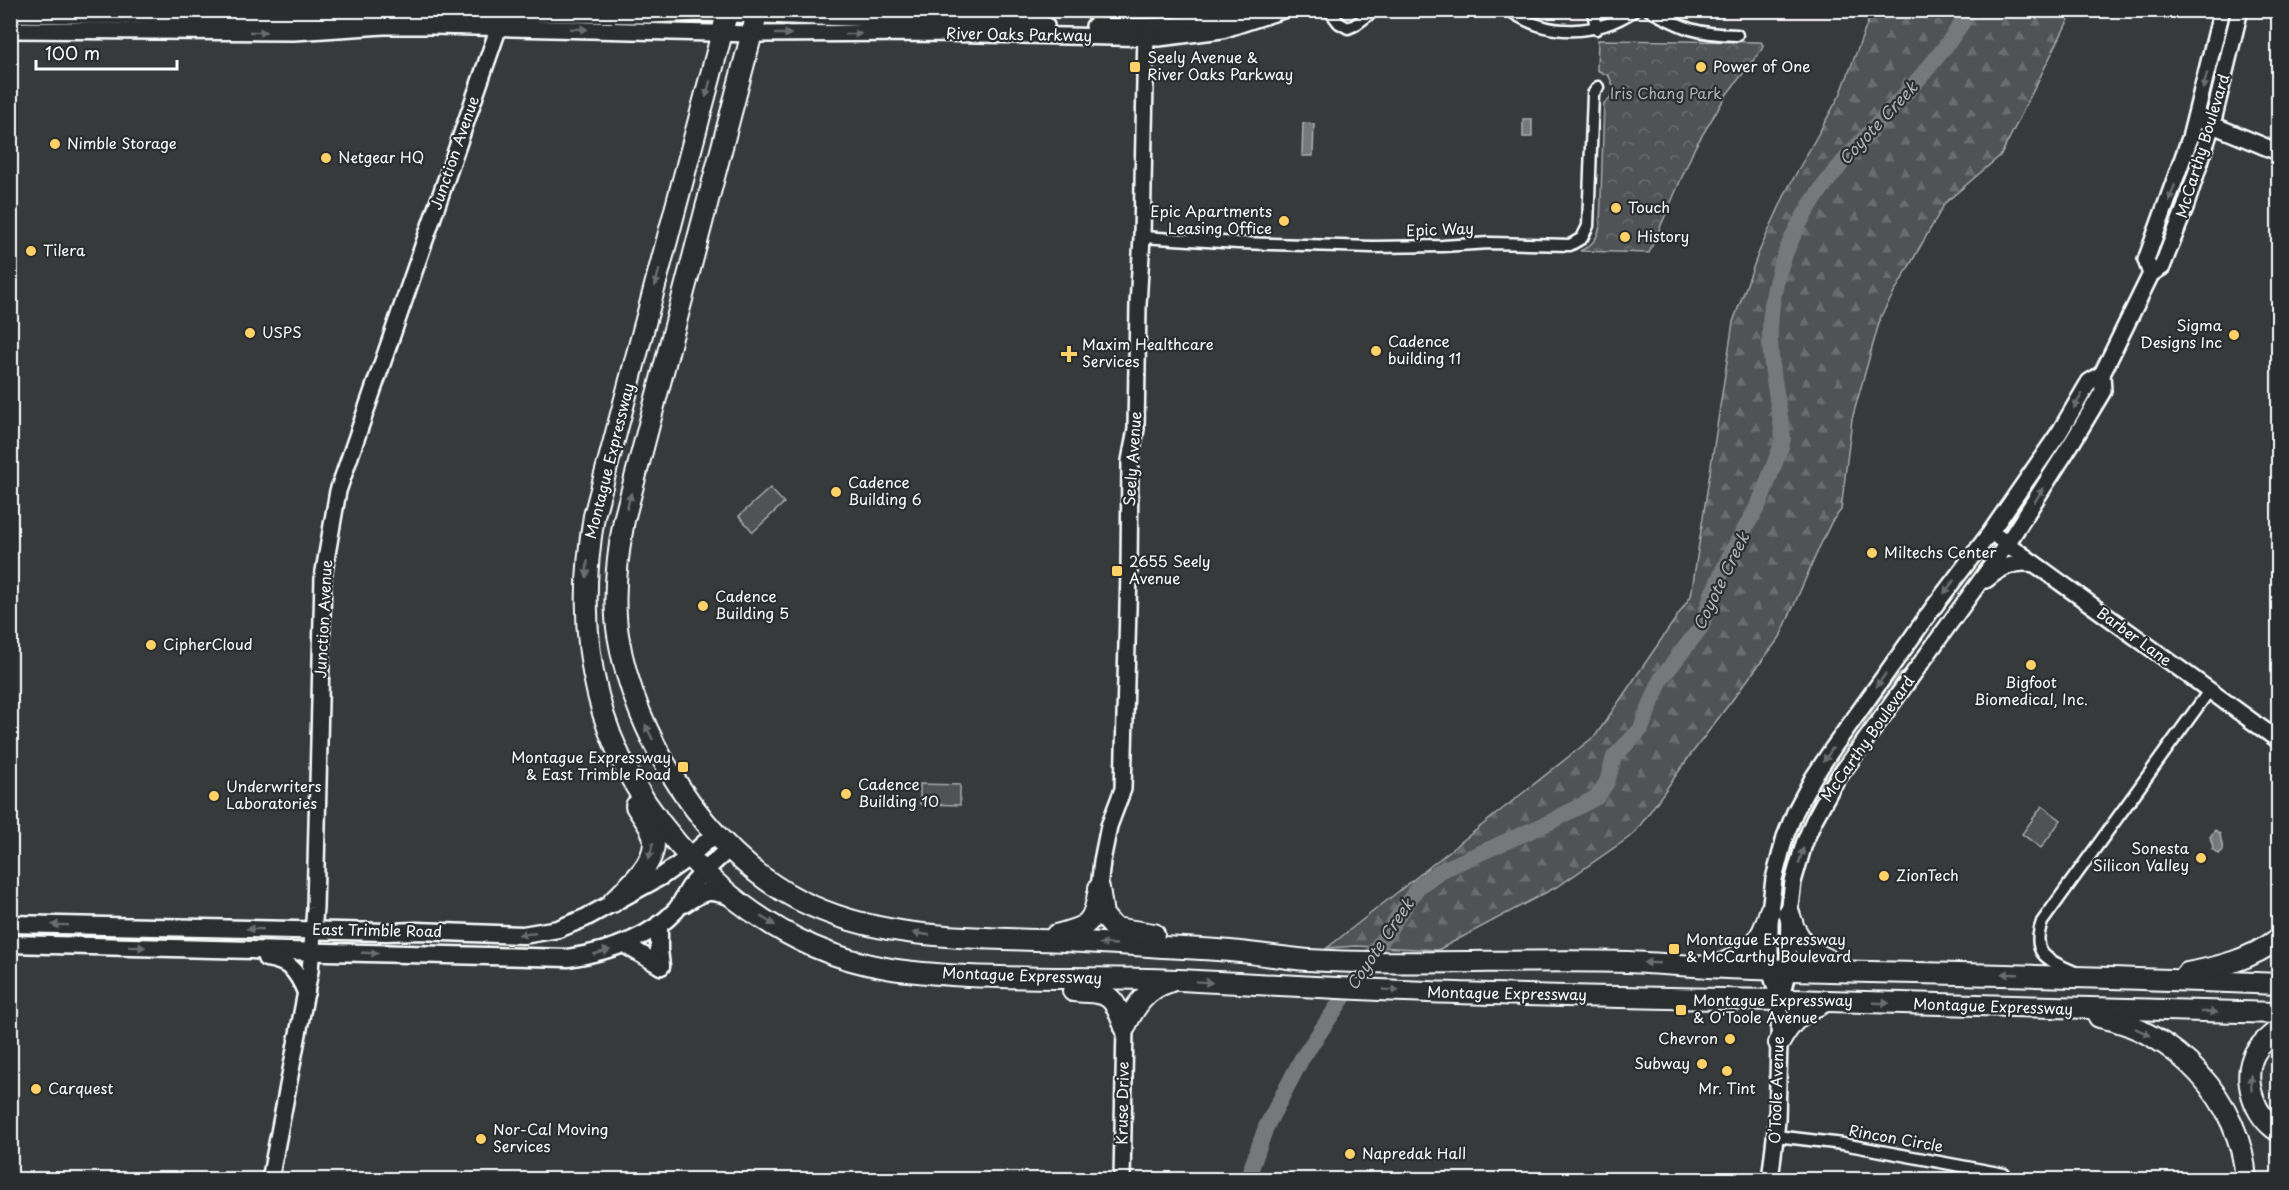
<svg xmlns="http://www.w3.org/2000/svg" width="2289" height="1190" font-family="'Playpen Sans',sans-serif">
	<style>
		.grass { fill: url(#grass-tufts); stroke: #a8a9aa; stroke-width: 1.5 }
		.forest { fill: url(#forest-firs); stroke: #a8a9aa; stroke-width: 1.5 }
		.park { fill: url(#park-crowns); stroke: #a8a9aa; stroke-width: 1.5 }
		.pitch { fill: #505354; stroke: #a8a9aa; stroke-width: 1.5 }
		.water { fill: #767879; stroke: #adaeaf; stroke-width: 1.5 }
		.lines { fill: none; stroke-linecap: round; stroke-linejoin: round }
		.river { stroke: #767879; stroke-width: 16 }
		.street-casing { stroke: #fff; stroke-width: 15 }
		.secondary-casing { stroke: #fff; stroke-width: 20 }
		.primary-casing { stroke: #fff; stroke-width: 21 }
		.highway-casing { stroke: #fff; stroke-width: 24 }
		.street { stroke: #2a2d2e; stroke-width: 10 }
		.secondary { stroke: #2a2d2e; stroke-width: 15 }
		.primary { stroke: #2a2d2e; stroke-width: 16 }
		.highway { stroke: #2a2d2e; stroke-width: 20 }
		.oneway { fill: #6a6c6d }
		.poi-dot { fill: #ffd166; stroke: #2a2d2e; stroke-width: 2 }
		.labels { text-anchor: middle; stroke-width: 4.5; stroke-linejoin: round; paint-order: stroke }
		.street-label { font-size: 15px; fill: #fff; stroke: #2a2d2e }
		.poi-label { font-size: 15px; fill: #fff; stroke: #2a2d2e; text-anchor: start }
		.park-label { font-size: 15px; fill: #b0b2b2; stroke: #2a2d2e }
		.water-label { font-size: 16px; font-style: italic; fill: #b4b5b5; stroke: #2a2d2e }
	</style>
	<defs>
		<pattern id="grass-tufts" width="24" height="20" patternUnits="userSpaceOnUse" patternTransform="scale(1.5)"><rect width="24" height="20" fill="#505354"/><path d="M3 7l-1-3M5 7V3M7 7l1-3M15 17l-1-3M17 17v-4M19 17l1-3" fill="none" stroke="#6a6d6e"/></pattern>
		<pattern id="forest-firs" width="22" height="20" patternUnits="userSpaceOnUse" patternTransform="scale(1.5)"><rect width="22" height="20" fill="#505354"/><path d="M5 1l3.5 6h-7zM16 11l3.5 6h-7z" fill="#6a6d6e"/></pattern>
		<pattern id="park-crowns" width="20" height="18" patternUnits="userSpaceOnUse" patternTransform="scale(1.5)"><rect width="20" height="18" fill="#505354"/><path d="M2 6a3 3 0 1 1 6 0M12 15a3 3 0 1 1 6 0" fill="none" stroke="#6a6d6e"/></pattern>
	</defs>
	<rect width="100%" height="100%" fill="#373a3b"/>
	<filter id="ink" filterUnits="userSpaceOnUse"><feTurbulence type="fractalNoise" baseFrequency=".0167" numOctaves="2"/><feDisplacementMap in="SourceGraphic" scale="12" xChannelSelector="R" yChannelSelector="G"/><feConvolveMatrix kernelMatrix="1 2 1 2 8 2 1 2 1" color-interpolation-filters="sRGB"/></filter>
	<g filter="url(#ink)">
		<g class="grass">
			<polygon points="2195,145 2197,147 2161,261 2152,264"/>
			<path d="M 1901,673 L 1872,717 L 1865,733 L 1825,789 L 1780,955 C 1782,896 1789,842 1819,790 C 1830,770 1844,752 1858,733 C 1871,713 1884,689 1901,673 Z"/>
		</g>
		<polygon class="forest" points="1872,11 2073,11 2001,155 1945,203 1881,316 1852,419 1841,510 1832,521 1819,548 1780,637 1692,753 1634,834 1560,885 1438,950 1356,946 1327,948 1596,735 1691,596 1733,322 1758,254 1787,190 1841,93"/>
		<path class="park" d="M 1598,40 L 1761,42 L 1763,45 L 1762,49 L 1727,94 L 1695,147 L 1649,253 L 1580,251 C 1592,245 1597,240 1600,226 L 1604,103 L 1610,98 L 1614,88 L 1609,76 L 1597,70 Z"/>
		<g class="pitch">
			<polygon points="770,488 784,503 753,532 739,516"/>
			<polygon points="920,784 960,785 960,805 920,804"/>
			<polygon points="2042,806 2061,820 2041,848 2022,834"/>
		</g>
		<g class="water">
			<rect x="1523" y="119" width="9" height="18"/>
			<polygon points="1303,123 1314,124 1313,156 1302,156"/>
			<polygon points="2215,830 2220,834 2223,850 2219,854 2212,849 2213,847 2210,837"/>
		</g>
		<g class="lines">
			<path class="river" d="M 1247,1180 L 1266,1127 L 1301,1060 L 1418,887 L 1440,871 L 1550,822 L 1597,797 L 1607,782 L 1614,757 L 1641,729 L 1661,679 L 1701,627 L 1713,592 L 1731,553 L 1759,504 L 1781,447 L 1783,438 C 1779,403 1769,365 1770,329 C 1774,185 1905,121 1970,10"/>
			<defs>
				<g id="street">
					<polyline points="1329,10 1339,23 1348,28 1355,25 1375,10"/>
					<path d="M 1509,10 C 1548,38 1596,36 1635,10"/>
					<polyline points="1593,10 1596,29"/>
					<path d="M 1649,10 C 1685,29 1696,34 1737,35"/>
					<polyline points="1040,31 1042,10"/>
					<polyline points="1142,237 1238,243 1373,247 1443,246 1489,243 1570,245 1582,238 1588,226 1593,94 1598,87"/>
					<path d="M 2077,973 C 2049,960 2030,956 2042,922 L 2209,691"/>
					<polyline points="1776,1136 1843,1144 2004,1174 2002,1180"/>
				</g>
				<g id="secondary">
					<polyline points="10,14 289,19 373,12 648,15 702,13 1046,25"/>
					<path d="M 1094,26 C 1145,27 1198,29 1248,10"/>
					<polyline points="10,30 294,32 384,26 433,26 751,34 936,33 1159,38 1222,30 1283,10"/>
					<polyline points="2203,121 2278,152"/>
					<polyline points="2151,274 2146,260 2190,138 2222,10"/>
					<polyline points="1999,538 2278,740"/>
					<path d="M 1986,580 C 2000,568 2015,560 2034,564"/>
					<polyline points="1099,888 1102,861 1109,826 1123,789 1129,572 1130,461 1136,429 1138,305 1142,237 1146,29"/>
					<polyline points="1780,1001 1770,970 1770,911 1774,879 1785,837 1795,812 1813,778 1833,748 1933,608 1990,533 2059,433 2089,382 2102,374"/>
					<polyline points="270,1180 310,971 315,908 323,577 338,491 502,18"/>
					<polyline points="1122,1180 1125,1027"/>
					<polyline points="1770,1180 1777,1121 1780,1001 1788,970 1789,913 1793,882 1804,844 1814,820 1833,785 2007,544 2073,441 2103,391 2102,374 2151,274 2162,267 2185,208 2212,125 2240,10"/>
				</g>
				<g id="primary">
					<polyline points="10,14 12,10"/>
					<path d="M 684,904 C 704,890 709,889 732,897"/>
					<polyline points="10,924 387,932 417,931 523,935 558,929 585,918 662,876 689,857 716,833"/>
					<polyline points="659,924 659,950 661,966"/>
					<path d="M 10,944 L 568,958 C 607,952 648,940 676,910 C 682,903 685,894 690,887 C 701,873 717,860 729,848"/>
					<polyline points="624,944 661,966"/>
					<path d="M 266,958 C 290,961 297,971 306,992"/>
				</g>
				<g id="highway">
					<path d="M 728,10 L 594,516 C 584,576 583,636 598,695 C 624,802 713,901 812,946 C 864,969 912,973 968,976 C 1038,979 1108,977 1178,980 C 1261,984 1345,989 1428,992 C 1561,997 1695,998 1828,1001 C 1978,1006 2128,1010 2278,1013"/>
					<path d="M 758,10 L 624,520 C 617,557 612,597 618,635 C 634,736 707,853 799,900 C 875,938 954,937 1036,940 C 1078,941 1120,944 1162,947 C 1185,948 1208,949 1230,951 C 1256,953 1282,958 1308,960 C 1414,966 1521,959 1628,962 C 1670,964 1712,968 1754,969 C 1929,974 2104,976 2278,984"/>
					<polyline points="1099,888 1103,915 1114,928 1154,934"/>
					<path d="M 613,902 C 629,885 660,861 653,835 C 650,825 641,815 636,806"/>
					<polyline points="1789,913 1794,928 1807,949 1827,959 1841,971"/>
					<path d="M 1056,935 C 1085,927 1093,927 1098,894"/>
					<path d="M 1716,966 C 1749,953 1761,945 1770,911"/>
					<path d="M 2187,973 C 2220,967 2251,959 2278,939"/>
					<path d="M 1073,991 C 1109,993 1112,992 1125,1027"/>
					<path d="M 2099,1017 C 2175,1031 2241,1100 2246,1180"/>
					<path d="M 1125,1027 C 1135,1006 1146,989 1169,982"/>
					<path d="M 2278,1030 C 2270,1036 2261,1043 2255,1053 C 2241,1079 2255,1117 2278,1131"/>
					<path d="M 1779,1043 C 1790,1023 1800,1012 1821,1004"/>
				</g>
			</defs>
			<use href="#street" class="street-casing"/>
			<use href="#secondary" class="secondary-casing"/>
			<use href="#primary" class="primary-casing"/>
			<use href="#highway" class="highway-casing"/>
			<use href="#street" class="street"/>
			<use href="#secondary" class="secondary"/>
			<use href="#primary" class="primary"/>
			<use href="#highway" class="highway"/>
		</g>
		<defs><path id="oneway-solid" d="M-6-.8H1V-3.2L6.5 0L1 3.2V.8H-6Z" transform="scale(1.5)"/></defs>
		<g class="oneway">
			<use href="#oneway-solid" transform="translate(579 29) rotate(2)"/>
			<use href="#oneway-solid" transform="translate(258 32)"/>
			<use href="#oneway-solid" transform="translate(783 34)"/>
			<use href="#oneway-solid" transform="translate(853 34) rotate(-2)"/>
			<use href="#oneway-solid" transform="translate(2205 81) rotate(105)"/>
			<use href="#oneway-solid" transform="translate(708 89) rotate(105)"/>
			<use href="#oneway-solid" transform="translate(2172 193) rotate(109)"/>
			<use href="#oneway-solid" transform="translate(657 278) rotate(105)"/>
			<use href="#oneway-solid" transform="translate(2078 401) rotate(120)"/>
			<use href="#oneway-solid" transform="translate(2039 495) rotate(-57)"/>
			<use href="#oneway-solid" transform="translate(629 501) rotate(-75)"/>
			<use href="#oneway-solid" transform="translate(587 569) rotate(93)"/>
			<use href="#oneway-solid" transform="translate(1949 587) rotate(127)"/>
			<use href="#oneway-solid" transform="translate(1881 680) rotate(126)"/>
			<use href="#oneway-solid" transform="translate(649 732) rotate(-116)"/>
			<use href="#oneway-solid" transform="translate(1828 755) rotate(124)"/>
			<use href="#oneway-solid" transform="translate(651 851) rotate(103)"/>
			<use href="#oneway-solid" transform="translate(1801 856) rotate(-74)"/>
			<use href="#oneway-solid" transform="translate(768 921) rotate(31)"/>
			<use href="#oneway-solid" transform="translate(60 925) rotate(-179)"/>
			<use href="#oneway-solid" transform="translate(255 929) rotate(-179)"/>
			<use href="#oneway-solid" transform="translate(527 934) rotate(175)"/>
			<use href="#oneway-solid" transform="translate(921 934) rotate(-172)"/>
			<use href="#oneway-solid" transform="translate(1108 944) rotate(-177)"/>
			<use href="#oneway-solid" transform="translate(137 947) rotate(2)"/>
			<use href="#oneway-solid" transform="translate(602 952) rotate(-16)"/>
			<use href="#oneway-solid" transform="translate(370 953) rotate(2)"/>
			<use href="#oneway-solid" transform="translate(1652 963) rotate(-178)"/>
			<use href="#oneway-solid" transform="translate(2010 974) rotate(-178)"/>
			<use href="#oneway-solid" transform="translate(1204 982) rotate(4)"/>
			<use href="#oneway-solid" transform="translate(1391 990) rotate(3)"/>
			<use href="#oneway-solid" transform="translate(1881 1003) rotate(2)"/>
			<use href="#oneway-solid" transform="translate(2209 1012) rotate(1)"/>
			<use href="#oneway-solid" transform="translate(2143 1032) rotate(26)"/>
			<use href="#oneway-solid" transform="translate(2251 1083) rotate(-95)"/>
		</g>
	</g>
	<g class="poi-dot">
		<rect x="1129" y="61" width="12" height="12" rx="3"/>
		<circle cx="1701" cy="67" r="6"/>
		<circle cx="55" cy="144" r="6"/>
		<circle cx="326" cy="158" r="6"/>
		<circle cx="1616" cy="208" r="6"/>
		<circle cx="1284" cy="221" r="6"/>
		<circle cx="1625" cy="237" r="6"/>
		<circle cx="31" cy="251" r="6"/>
		<circle cx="250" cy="333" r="6"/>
		<circle cx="2234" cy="335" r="6"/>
		<circle cx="1376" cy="351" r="6"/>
		<path d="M1066 345h6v6h6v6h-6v6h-6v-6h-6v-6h6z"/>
		<circle cx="836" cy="492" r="6"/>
		<circle cx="1872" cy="553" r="6"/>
		<rect x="1111" y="565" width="12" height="12" rx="3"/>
		<circle cx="703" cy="606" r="6"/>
		<circle cx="151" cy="645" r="6"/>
		<circle cx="2031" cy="665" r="6"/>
		<rect x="677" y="761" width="12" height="12" rx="3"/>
		<circle cx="846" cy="794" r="6"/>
		<circle cx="214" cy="796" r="6"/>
		<circle cx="2201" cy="858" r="6"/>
		<circle cx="1884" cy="876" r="6"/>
		<rect x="1668" y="943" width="12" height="12" rx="3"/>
		<rect x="1675" y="1004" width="12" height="12" rx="3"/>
		<circle cx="1730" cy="1039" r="6"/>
		<circle cx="1702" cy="1064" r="6"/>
		<circle cx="1727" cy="1071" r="6"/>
		<circle cx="36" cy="1089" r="6"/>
		<circle cx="481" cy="1139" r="6"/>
		<circle cx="1350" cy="1154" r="6"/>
	</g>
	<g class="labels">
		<g class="street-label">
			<text transform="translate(1019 35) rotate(1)" y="5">River Oaks Parkway</text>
			<text transform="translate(2203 146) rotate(-73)" y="5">McCarthy Boulevard</text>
			<text transform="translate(455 153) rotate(-71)" y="5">Junction Avenue</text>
			<text transform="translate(1440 230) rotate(-2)" y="5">Epic Way</text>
			<text transform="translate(1133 459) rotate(-86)" y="5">Seely Avenue</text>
			<text transform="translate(610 461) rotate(-76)" y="5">Montague Expressway</text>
			<text transform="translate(324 619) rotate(-87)" y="5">Junction Avenue</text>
			<text transform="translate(2134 637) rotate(36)" y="5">Barber Lane</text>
			<text transform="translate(1868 739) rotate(-55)" y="5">McCarthy Boulevard</text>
			<text transform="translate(377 931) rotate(1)" y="5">East Trimble Road</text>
			<text transform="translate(1022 976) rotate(2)" y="5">Montague Expressway</text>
			<text transform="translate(1507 994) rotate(1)" y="5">Montague Expressway</text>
			<text transform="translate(1993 1007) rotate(2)" y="5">Montague Expressway</text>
			<text transform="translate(1777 1090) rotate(-88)" y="5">O’Toole Avenue</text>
			<text transform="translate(1123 1103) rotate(-89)" y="5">Kruse Drive</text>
			<text transform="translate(1896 1139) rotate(10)" y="5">Rincon Circle</text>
		</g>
		<g class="poi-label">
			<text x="1147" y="63">Seely Avenue &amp;<tspan x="1147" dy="17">River Oaks Parkway</tspan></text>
			<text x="1713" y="72">Power of One</text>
			<text x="67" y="149">Nimble Storage</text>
			<text x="338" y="163">Netgear HQ</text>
			<text x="1628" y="213">Touch</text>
			<text x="1272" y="217" text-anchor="end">Epic Apartments<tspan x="1272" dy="17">Leasing Office</tspan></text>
			<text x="1637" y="242">History</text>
			<text x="43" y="256">Tilera</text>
			<text x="2222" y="331" text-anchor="end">Sigma<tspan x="2222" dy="17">Designs Inc</tspan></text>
			<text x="262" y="338">USPS</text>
			<text x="1388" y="347">Cadence<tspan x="1388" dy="17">building 11</tspan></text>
			<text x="1082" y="350">Maxim Healthcare<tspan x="1082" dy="17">Services</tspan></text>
			<text x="848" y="488">Cadence<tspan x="848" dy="17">Building 6</tspan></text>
			<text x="1884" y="558">Miltechs Center</text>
			<text x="1129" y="567">2655 Seely<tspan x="1129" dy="17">Avenue</tspan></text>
			<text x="715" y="602">Cadence<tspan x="715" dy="17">Building 5</tspan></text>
			<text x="163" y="650">CipherCloud</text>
			<text x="2031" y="688" text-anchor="middle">Bigfoot<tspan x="2031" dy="17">Biomedical, Inc.</tspan></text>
			<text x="671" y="763" text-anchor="end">Montague Expressway<tspan x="671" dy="17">&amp; East Trimble Road</tspan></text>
			<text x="858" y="790">Cadence<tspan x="858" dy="17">Building 10</tspan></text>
			<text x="226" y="792">Underwriters<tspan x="226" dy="17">Laboratories</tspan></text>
			<text x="2189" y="854" text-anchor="end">Sonesta<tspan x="2189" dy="17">Silicon Valley</tspan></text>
			<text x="1896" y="881">ZionTech</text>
			<text x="1686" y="945">Montague Expressway<tspan x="1686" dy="17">&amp; McCarthy Boulevard</tspan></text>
			<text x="1693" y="1006">Montague Expressway<tspan x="1693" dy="17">&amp; O'Toole Avenue</tspan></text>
			<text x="1718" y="1044" text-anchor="end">Chevron</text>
			<text x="1690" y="1069" text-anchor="end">Subway</text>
			<text x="48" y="1094">Carquest</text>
			<text x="1727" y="1094" text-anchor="middle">Mr. Tint</text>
			<text x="493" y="1135">Nor-Cal Moving<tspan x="493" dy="17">Services</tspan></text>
			<text x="1362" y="1159">Napredak Hall</text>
		</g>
		<g class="park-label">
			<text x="1666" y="99">Iris Chang Park</text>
		</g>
		<g class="water-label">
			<text transform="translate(1878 123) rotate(-47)" y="6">Coyote Creek</text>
			<text transform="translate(1721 581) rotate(-64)" y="6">Coyote Creek</text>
			<text transform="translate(1380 944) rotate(-56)" y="6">Coyote Creek</text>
		</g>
	</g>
	<rect width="2289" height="1190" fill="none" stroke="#2a2d2e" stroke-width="36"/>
	<rect x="18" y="18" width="2253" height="1154" fill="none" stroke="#fff" stroke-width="2" filter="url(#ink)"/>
	<path d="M36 60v9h141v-9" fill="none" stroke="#ffffff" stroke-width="3"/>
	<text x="45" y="60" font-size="18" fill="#ffffff" stroke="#2a2d2e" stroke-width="4.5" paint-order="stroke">100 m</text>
</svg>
